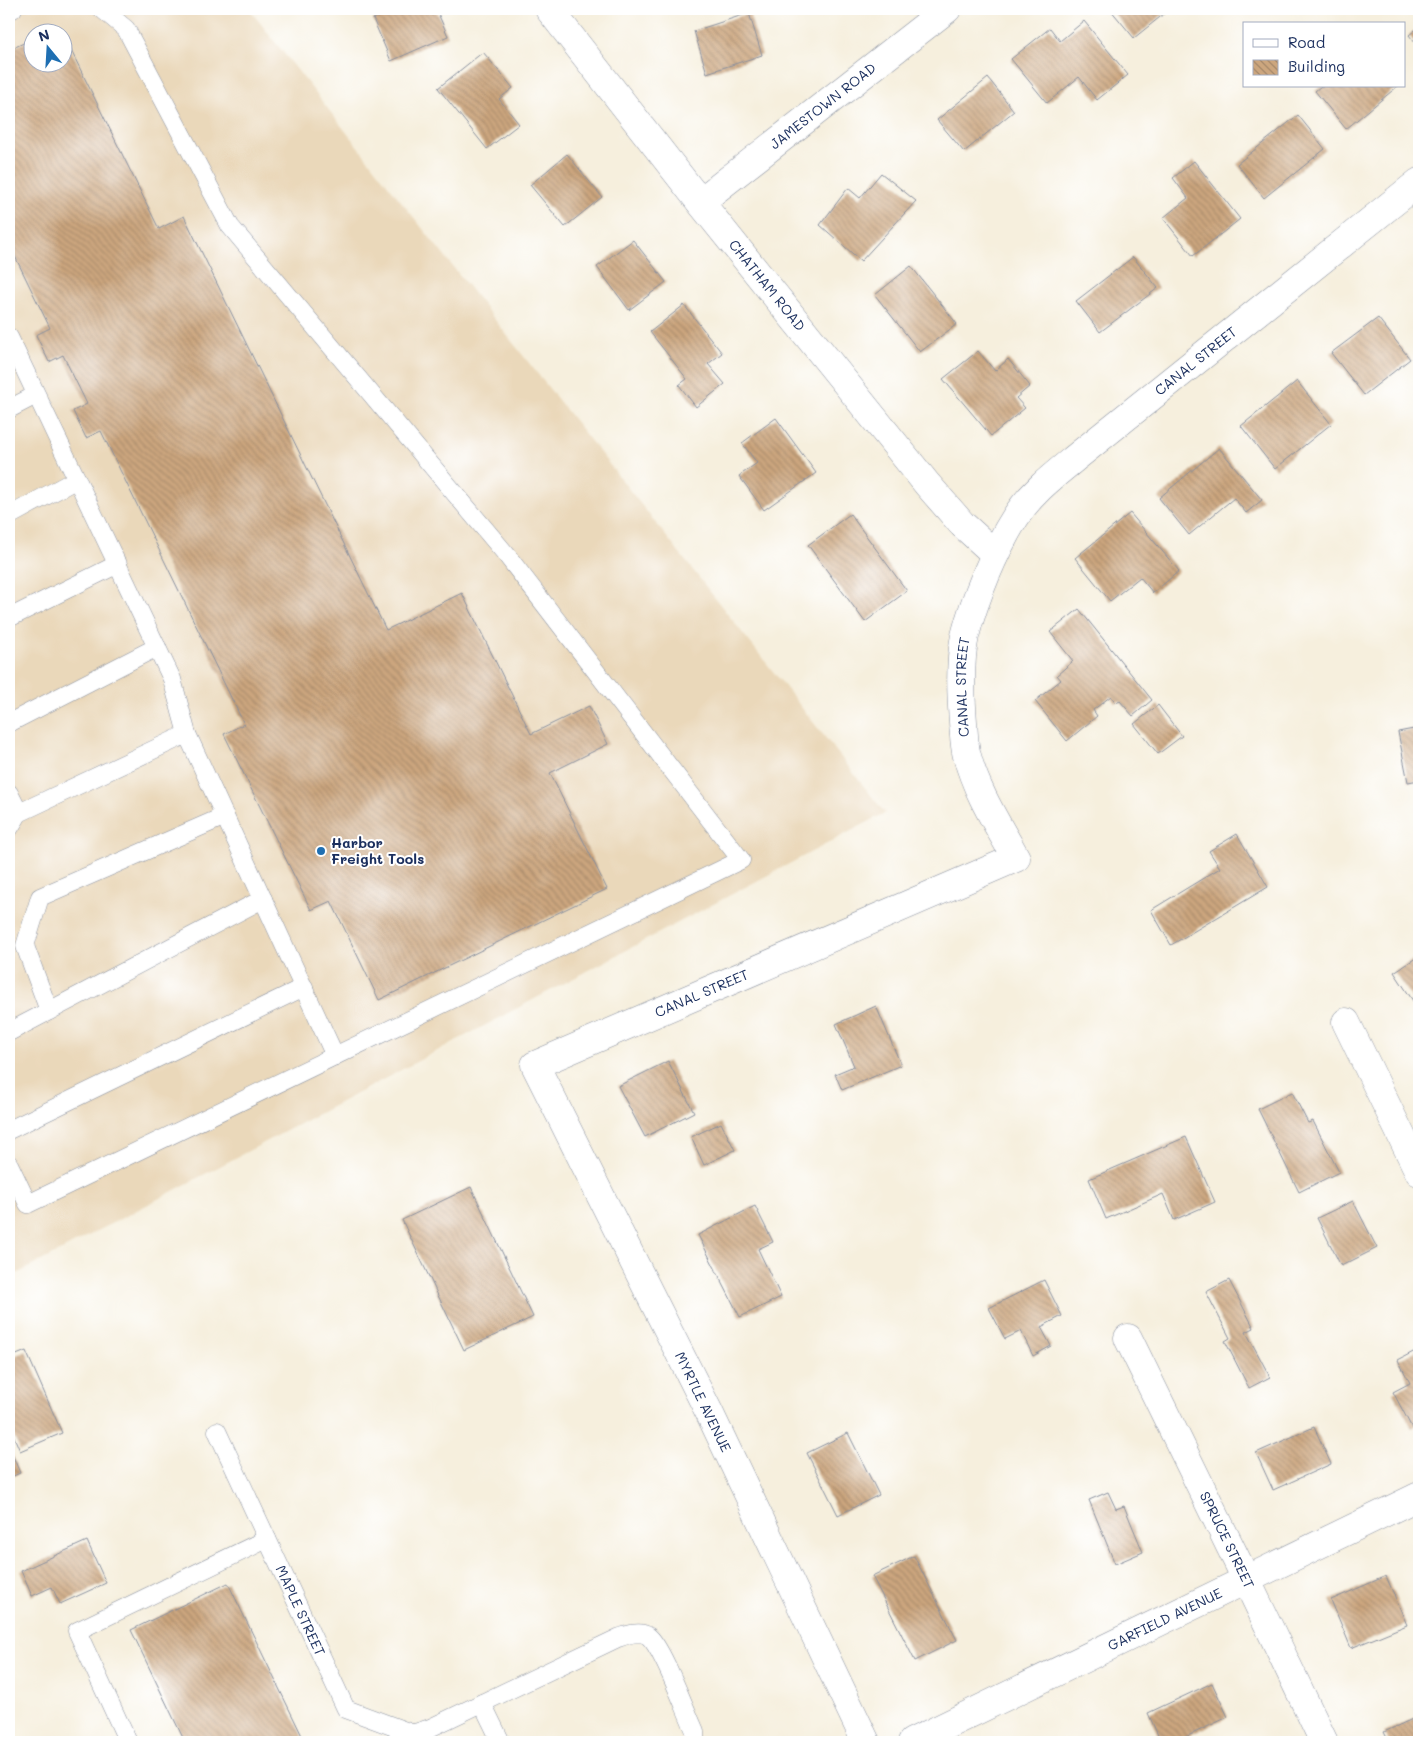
<svg xmlns="http://www.w3.org/2000/svg" width="1428" height="1751" font-family="Mali,sans-serif">
	<style>
		.built { fill: #ead8ba; fill-rule: evenodd }
		.building { fill: url(#building-back-hatch) }
		.lines { fill: none; stroke-linecap: round; stroke-linejoin: round }
		.service-casing { stroke: #888f9e; stroke-width: 19 }
		.minor-casing { stroke: #888f9e; stroke-width: 29 }
		.service { stroke: #fff; stroke-width: 18 }
		.minor { stroke: #fff; stroke-width: 28 }
		.poi-dot { fill: #1f6fb2; stroke: #fff; stroke-width: 2 }
		.labels { text-anchor: middle; stroke-width: 4; stroke-linejoin: round; paint-order: stroke }
		.street-label { font-size: 14px; fill: #1b2f5e; stroke: #fff }
		.poi-label { font-size: 14px; font-weight: bold; fill: #1b2f5e; stroke: #fff; text-anchor: start }
	</style>
	<defs>
		<pattern id="building-back-hatch" width="6" height="6" patternUnits="userSpaceOnUse" patternTransform="scale(1.25)"><rect width="6" height="6" fill="#cca67e"/><path d="M-1 5l2 2M0 0l6 6M5-1l2 2" fill="none" stroke="#a5886a"/></pattern>
	</defs>
	<rect width="100%" height="100%" fill="#fff"/>
	<filter id="ink" filterUnits="userSpaceOnUse"><feTurbulence type="fractalNoise" baseFrequency=".02" numOctaves="2"/><feDisplacementMap in="SourceGraphic" scale="10" xChannelSelector="R" yChannelSelector="G"/><feConvolveMatrix kernelMatrix="1 2 1 2 8 2 1 2 1" color-interpolation-filters="sRGB"/></filter>
	<filter id="wash" filterUnits="userSpaceOnUse"><feTurbulence type="fractalNoise" baseFrequency=".0096" numOctaves="4" result="noise"/><feDisplacementMap in="SourceGraphic" scale="20" xChannelSelector="R" yChannelSelector="G"/><feGaussianBlur stdDeviation="1.12" result="paint"/><feColorMatrix in="noise" values="0 0 0 0 0 0 0 0 0 0 0 0 0 0 0 0 0 1.4 0 .05"/><feComposite in="paint" operator="in"/></filter>
	<g filter="url(#wash)">
		<rect width="100%" height="100%" fill="#f6efdd"/>
		<path class="built" d="M 9,9 L 249,9 L 885,813 L 9,1278 ZM 32,32 L 62,32 L 62,62 L 32,62 Z"/>
		<g id="blocks">
			<g class="building">
				<polygon points="396,9 436,9 448,36 391,61 373,19"/>
				<polygon points="1110,9 1170,9 1134,38"/>
				<polygon points="749,13 762,55 707,73 694,31"/>
				<polygon points="1084,21 1128,75 1097,100 1079,77 1047,103 1011,59 1050,28 1060,41"/>
				<polygon points="59,26 159,229 184,216 386,630 462,593 531,734 589,706 608,744 550,773 607,889 379,1000 331,901 311,910 224,734 244,724 101,431 86,438 73,411 87,404 63,355 49,362 36,335 50,328 9,244 9,50 32,39 32,62 62,62 62,32 45,32"/>
				<polygon points="1419,27 1419,48 1409,35"/>
				<polygon points="483,52 513,88 499,99 519,124 487,149 438,88"/>
				<polygon points="988,78 1014,111 964,152 937,120"/>
				<polygon points="1321,86 1398,86 1346,129 1315,91"/>
				<polygon points="1298,115 1325,149 1264,198 1237,164"/>
				<polygon points="567,154 602,197 565,227 530,185"/>
				<polygon points="1194,161 1240,219 1193,256 1163,218 1188,198 1173,178"/>
				<polygon points="881,173 916,201 861,261 820,225 848,188 860,198"/>
				<polygon points="633,240 666,282 629,310 597,267"/>
				<polygon points="1133,257 1158,288 1100,332 1076,301"/>
				<polygon points="911,266 957,324 920,352 875,295"/>
				<polygon points="684,305 722,353 708,364 725,384 696,407 679,385 687,379 650,332"/>
				<polygon points="1378,318 1410,359 1364,395 1331,353"/>
				<polygon points="978,351 995,371 1008,359 1030,386 1016,398 1025,408 991,436 943,379"/>
				<polygon points="1297,381 1331,424 1275,469 1241,426"/>
				<polygon points="776,418 816,473 764,510 739,476 757,463 742,443"/>
				<polygon points="1219,448 1262,500 1246,513 1234,498 1189,535 1159,498"/>
				<polygon points="1130,513 1179,571 1153,593 1140,577 1110,601 1075,558"/>
				<polygon points="850,514 907,591 865,622 808,545"/>
				<polygon points="1079,609 1152,700 1133,716 1120,701 1116,703 1111,696 1093,710 1097,716 1067,741 1035,701 1061,680 1057,675 1073,661 1050,632"/>
				<polygon points="1158,705 1182,736 1158,754 1134,724"/>
				<polygon points="1419,728 1419,780 1408,782 1398,732"/>
				<polygon points="1237,834 1268,887 1171,945 1151,910 1220,868 1209,851"/>
				<polygon points="1419,956 1419,1010 1394,972"/>
				<polygon points="876,1006 901,1065 842,1090 835,1074 854,1066 836,1024"/>
				<polygon points="668,1061 694,1112 645,1137 618,1086"/>
				<polygon points="1292,1092 1308,1123 1313,1121 1339,1172 1299,1192 1258,1109"/>
				<polygon points="721,1123 735,1150 704,1165 691,1137"/>
				<polygon points="1186,1137 1215,1202 1174,1220 1163,1194 1106,1219 1089,1179"/>
				<polygon points="471,1187 533,1317 464,1350 402,1220"/>
				<polygon points="1353,1201 1377,1248 1341,1266 1317,1218"/>
				<polygon points="755,1206 773,1242 758,1249 781,1297 740,1317 698,1235"/>
				<polygon points="1044,1280 1062,1316 1041,1327 1051,1346 1033,1356 1021,1331 1005,1339 989,1308"/>
				<polygon points="1229,1280 1254,1328 1246,1332 1270,1377 1249,1388 1225,1341 1230,1338 1206,1292"/>
				<polygon points="1419,1349 1419,1424 1412,1428 1393,1392 1410,1383 1398,1360"/>
				<polygon points="26,1351 62,1433 20,1451 9,1425 9,1358"/>
				<polygon points="1314,1427 1331,1464 1273,1490 1256,1453"/>
				<polygon points="848,1433 879,1495 838,1515 807,1453"/>
				<polygon points="9,1447 20,1473 9,1478"/>
				<polygon points="1108,1492 1116,1509 1124,1506 1143,1552 1115,1564 1089,1500"/>
				<polygon points="87,1541 106,1583 60,1604 52,1587 32,1596 21,1571"/>
				<polygon points="914,1556 957,1640 915,1661 872,1576"/>
				<polygon points="1386,1576 1407,1625 1351,1648 1331,1600"/>
				<polygon points="228,1583 305,1742 185,1742 131,1630"/>
				<polygon points="1212,1683 1228,1717 1175,1742 1161,1742 1148,1713"/>
				<polygon points="1419,1716 1419,1742 1389,1742 1384,1732"/>
			</g>
		</g>
	</g>
	<g filter="url(#ink)">
		<use href="#blocks" fill-opacity="0" stroke="#888f9e" stroke-width="1"/>
		<g class="lines">
			<defs>
				<g id="service">
					<polyline points="9,11 13,9"/>
					<polyline points="9,337 172,679 187,734 19,813 9,829"/>
					<polyline points="9,409 36,395"/>
					<polyline points="9,516 77,479"/>
					<polyline points="9,618 118,564"/>
					<polyline points="9,723 157,647"/>
					<polyline points="187,734 335,1056"/>
					<polyline points="9,793 19,813"/>
					<polyline points="49,1011 25,946 40,897 225,816"/>
					<polyline points="9,1032 263,899"/>
					<polyline points="9,1130 304,987"/>
					<polyline points="9,1164 28,1204 741,860 505,553 230,226 126,29 102,9"/>
					<path id="s1" d="M 217,1431 L 346,1709 L 427,1739 L 428,1742"/>
					<polyline points="482,1703 501,1742"/>
					<path d="M 412,1734 L 430,1728 L 618,1638 C 626,1635 640,1630 648,1636 C 662,1646 686,1712 695,1731 L 695,1742"/>
					<polyline points="128,1742 77,1631 267,1539"/>
				</g>
				<g id="minor">
					<path id="s2" d="M 549,9 L 700,202 L 927,484 L 962,524 L 995,554"/>
					<path id="s3" d="M 700,202 L 947,9"/>
					<polyline points="1346,1022 1419,1172"/>
					<path id="s4" d="M 1128,1338 L 1247,1581 L 1324,1742"/>
					<path id="s5" d="M 866,1742 L 709,1412 L 535,1065 L 1016,858 C 998,825 977,793 967,756 C 964,746 964,733 963,722 C 961,696 959,662 965,636 C 974,600 995,549 1015,518 C 1031,492 1057,473 1080,454 L 1419,182"/>
					<path id="s6" d="M 912,1742 L 1419,1496"/>
				</g>
			</defs>
			<use href="#service" class="service-casing"/>
			<use href="#minor" class="minor-casing"/>
			<use href="#service" class="service"/>
			<use href="#minor" class="minor"/>
		</g>
	</g>
	<circle class="poi-dot" cx="321" cy="851" r="5"/>
	<g class="labels">
		<g class="street-label">
			<text dy="5" stroke="none"><textPath href="#s3" startOffset="156">JAMESTOWN ROAD</textPath></text>
			<text dy="5" stroke="none"><textPath href="#s2" startOffset="352">CHATHAM ROAD</textPath></text>
			<text dy="5" stroke="none"><textPath href="#s5" startOffset="1880">CANAL STREET</textPath></text>
			<text dy="5" stroke="none"><textPath href="#s5" startOffset="1460">CANAL STREET</textPath></text>
			<text dy="5" stroke="none"><textPath href="#s5" startOffset="935">CANAL STREET</textPath></text>
			<text transform="translate(703 1402) rotate(64)" y="5">MYRTLE AVENUE</text>
			<text dy="5" stroke="none"><textPath href="#s4" startOffset="225">SPRUCE STREET</textPath></text>
			<text dy="5" stroke="none"><textPath href="#s1" startOffset="198">MAPLE STREET</textPath></text>
			<text dy="5" stroke="none"><textPath href="#s6" startOffset="281">GARFIELD AVENUE</textPath></text>
		</g>
		<g class="poi-label">
			<text x="331" y="848">Harbor<tspan x="331" dy="16">Freight Tools</tspan></text>
		</g>
	</g>
	<rect width="1428" height="1751" fill="none" stroke="#fff" stroke-width="30"/>
	<rect x="1243" y="22" width="162" height="65" fill="#ffffff" stroke="#a4acbf"/>
	<rect x="1253" y="39" width="25" height="8" fill="#ffffff" stroke="#a4acbf"/>
	<text x="1288" y="48" font-size="15" fill="#1b2f5e">Road</text>
	<rect x="1253" y="60" width="25" height="15" fill="url(#building-back-hatch)" stroke="#a4acbf"/>
	<text x="1288" y="72" font-size="15" fill="#1b2f5e">Building</text>
	<g transform="translate(48 48) rotate(342)"><circle r="24" fill="#ffffff" stroke="#a4acbf"/>
	<path d="M0-4L9 19L0 12L-9 19Z" fill="#1f6fb2"/>
	<text y="-8" font-size="14" font-weight="bold" text-anchor="middle" fill="#1b2f5e">N</text>
	</g>
</svg>
